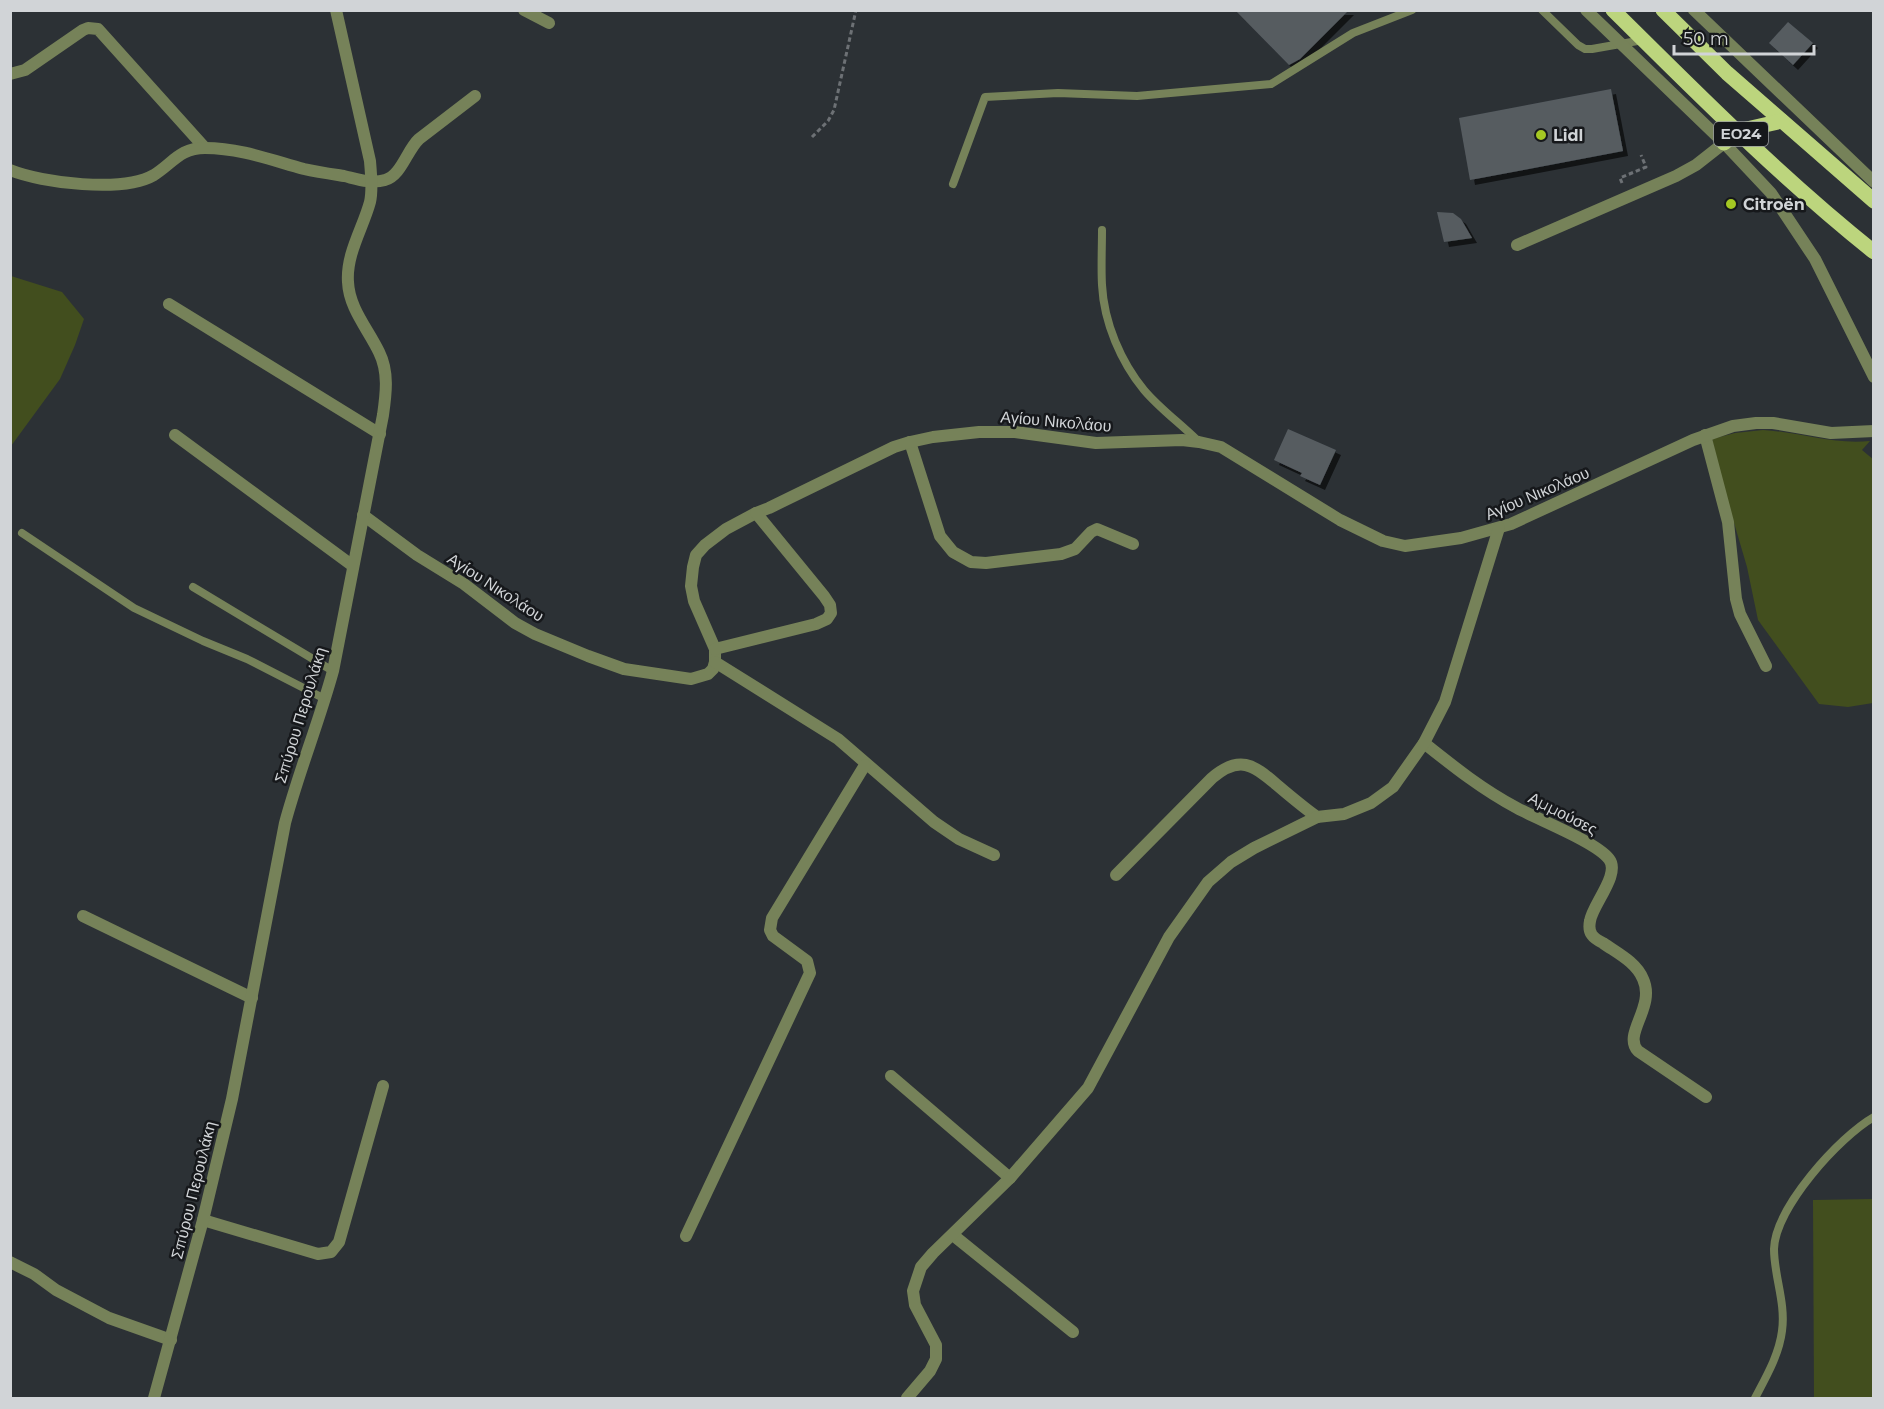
<svg xmlns="http://www.w3.org/2000/svg" width="1884" height="1409" font-family="Montserrat,sans-serif">
	<style>
		.green { fill: #424e1e }
		.building { fill: #565c61; filter: url(#shadow) }
		.lines { fill: none; stroke-linecap: round; stroke-linejoin: round }
		.path { stroke: #6d7175; stroke-width: 3; stroke-dasharray: 4.5 3; stroke-linecap: butt }
		.service { stroke: #768259; stroke-width: 8 }
		.minor { stroke: #768259; stroke-width: 12 }
		.tertiary { stroke: #768259; stroke-width: 12 }
		.primary { stroke: #bcd57d; stroke-width: 15 }
		.poi-dot { fill: #a5c823; stroke: #16181b; stroke-width: 2 }
		.labels { text-anchor: middle; stroke-width: 5; stroke-linejoin: round; paint-order: stroke }
		.shield { fill: #16181b; stroke: #999c9f; stroke-width: 1.5 }
		.shield-label { font-size: 15px; font-weight: bold; fill: #d1d4d7 }
		.poi-label { font-size: 16px; font-weight: bold; fill: #d1d4d7; stroke: #16181b; text-anchor: start }
		.street-label { font-size: 16px; fill: #d1d4d7; stroke: #16181b }
	</style>
	<defs>
		<filter id="shadow"><feDropShadow dx="5" dy="5" stdDeviation="0" flood-color="#0009"/></filter>
	</defs>
	<rect width="100%" height="100%" fill="#2c3135"/>
	<g class="green">
		<polygon points="11,276 62,292 84,319 75,345 60,379 11,446"/>
		<path d="M 1763,430 C 1800,432 1833,445 1870,441 L 1862,450 L 1874,460 L 1873,703 L 1848,707 L 1819,704 L 1758,620 L 1747,567 L 1722,482 L 1712,439 L 1735,433 Z"/>
		<polygon points="1873,1199 1873,1398 1814,1398 1813,1200"/>
	</g>
	<g class="building">
		<polygon points="1235,10 1349,10 1300,59 1289,65"/>
		<polygon points="1788,22 1813,43 1793,65 1769,43"/>
		<polygon points="1611,89 1623,151 1470,180 1459,118"/>
		<polygon points="1437,212 1453,213 1461,219 1472,238 1444,242"/>
		<polygon points="1288,429 1336,450 1320,485 1300,476 1302,473 1274,460"/>
	</g>
	<g class="lines">
		<g class="path">
			<polyline points="812,137 828,121 834,110 856,10"/>
			<polyline points="1622,183 1620,178 1646,167 1641,155"/>
		</g>
		<g class="service">
			<polyline points="1542,10 1578,45 1585,49 1592,49 1643,40"/>
			<polyline points="953,184 985,97 1058,93 1137,96 1271,84 1353,33 1412,10"/>
			<path d="M 1102,230 C 1102,248 1101,267 1102,285 C 1104,323 1121,362 1144,390 C 1160,409 1181,424 1198,441"/>
			<polyline points="22,533 134,608 203,641 247,659 325,699"/>
			<polyline points="193,587 333,671"/>
			<path d="M 1755,1398 C 1766,1377 1779,1355 1782,1331 C 1786,1303 1774,1276 1774,1249 C 1775,1208 1839,1137 1874,1117"/>
		</g>
		<g class="minor">
			<polyline points="524,10 549,23"/>
			<polyline points="1586,10 1724,143 1771,193 1815,259 1874,377"/>
			<polyline points="1694,10 1874,182"/>
			<polyline points="10,74 25,70 83,30 88,28 98,29 205,148"/>
			<path d="M 10,170 C 42,183 123,193 154,175 C 173,163 180,148 205,148 C 240,148 271,160 304,169 C 317,172 331,174 344,176 C 357,179 371,184 385,180 C 401,176 407,150 419,139 L 475,96"/>
			<polyline points="1517,245 1676,176 1696,165 1724,143"/>
			<polyline points="169,304 380,434"/>
			<polyline points="175,435 353,566"/>
			<polyline points="1705,435 1728,522 1736,599 1740,614 1766,666"/>
			<polyline points="910,442 940,536 953,552 971,562 986,563 1061,554 1075,549 1091,532 1097,529 1133,544"/>
			<polyline points="363,515 417,555 464,584 515,623 535,634 588,656 624,669 691,679 708,674 713,669 715,662 715,649 694,601 691,586 693,567 696,555 705,545 726,529 756,513 769,508 894,447 910,442 933,437 979,432 1015,432 1096,443 1182,440 1199,442 1221,447 1340,520 1383,541 1405,546 1461,538 1511,524 1693,440 1733,426 1756,423 1773,423 1831,433 1874,431"/>
			<polyline points="715,649 816,624 827,619 831,613 830,605 824,596 756,513"/>
			<polyline points="715,662 838,739 934,822 959,839 994,855"/>
			<path d="M 1424,743 C 1454,767 1483,790 1517,808 C 1539,820 1596,842 1609,859 C 1621,874 1592,905 1590,921 C 1589,926 1589,931 1592,935 C 1594,938 1599,941 1603,943 C 1617,953 1636,962 1643,979 C 1656,1007 1622,1034 1638,1051 L 1706,1097"/>
			<path d="M 1116,875 L 1212,778 C 1239,755 1253,764 1277,785 C 1290,796 1303,807 1317,817 L 1344,814 L 1371,803 L 1393,787 L 1424,743 L 1445,702 L 1499,528"/>
			<polyline points="83,916 252,998"/>
			<polyline points="891,1076 1010,1178"/>
			<polyline points="203,1220 318,1254 331,1252 339,1242 383,1086"/>
			<polyline points="953,1235 1073,1332"/>
			<polyline points="686,1236 810,973 807,961 773,936 770,930 772,918 865,765"/>
			<polyline points="10,1262 34,1274 56,1290 109,1318 171,1340"/>
			<polyline points="907,1398 930,1371 936,1359 936,1345 915,1305 913,1291 921,1267 933,1253 1010,1178 1088,1088 1169,937 1208,882 1231,862 1254,848 1317,817"/>
		</g>
		<path class="tertiary" d="M 154,1398 L 203,1220 L 232,1099 L 285,823 C 299,771 319,722 333,671 L 383,415 C 386,394 389,372 379,352 C 368,329 349,308 348,282 C 346,254 363,228 370,202 C 373,189 371,175 370,161 L 336,10"/>
		<g class="primary">
			<path d="M 1613,10 C 1697,93 1781,178 1874,252"/>
			<polyline points="1663,10 1727,73 1874,201"/>
			<polyline points="1724,143 1738,131 1782,121"/>
		</g>
	</g>
	<g class="poi-dot">
		<circle cx="1541" cy="135" r="6"/>
		<circle cx="1731" cy="204" r="6"/>
	</g>
	<g class="labels">
		<rect class="shield" x="1714" y="122" width="54" height="24" rx="4.5"/>
		<g class="shield-label">
			<text x="1741" y="139">ΕΟ24</text>
		</g>
		<g class="poi-label">
			<text x="1553" y="141">Lidl</text>
			<text x="1743" y="210">Citroën</text>
		</g>
		<g class="street-label">
			<text transform="translate(1056 421) rotate(5)" y="6">Αγίου Νικολάου</text>
			<text transform="translate(1537 493) rotate(-23)" y="6">Αγίου Νικολάου</text>
			<text transform="translate(496 587) rotate(33)" y="6">Αγίου Νικολάου</text>
			<text transform="translate(300 715) rotate(-73)" y="6">Σπύρου Περουλάκη</text>
			<text transform="translate(1563 813) rotate(27)" y="6">Αμμούσες</text>
			<text transform="translate(193 1190) rotate(-76)" y="6">Σπύρου Περουλάκη</text>
		</g>
	</g>
	<rect width="1884" height="1409" fill="none" stroke="#d1d4d7" stroke-width="24"/>
	<path d="M1674 45v9h140v-9" fill="none" stroke="#d1d4d7" stroke-width="3"/>
	<text x="1683" y="45" font-size="18" fill="#d1d4d7" stroke="#16181b" stroke-width="4.5" paint-order="stroke">50 m</text>
</svg>
